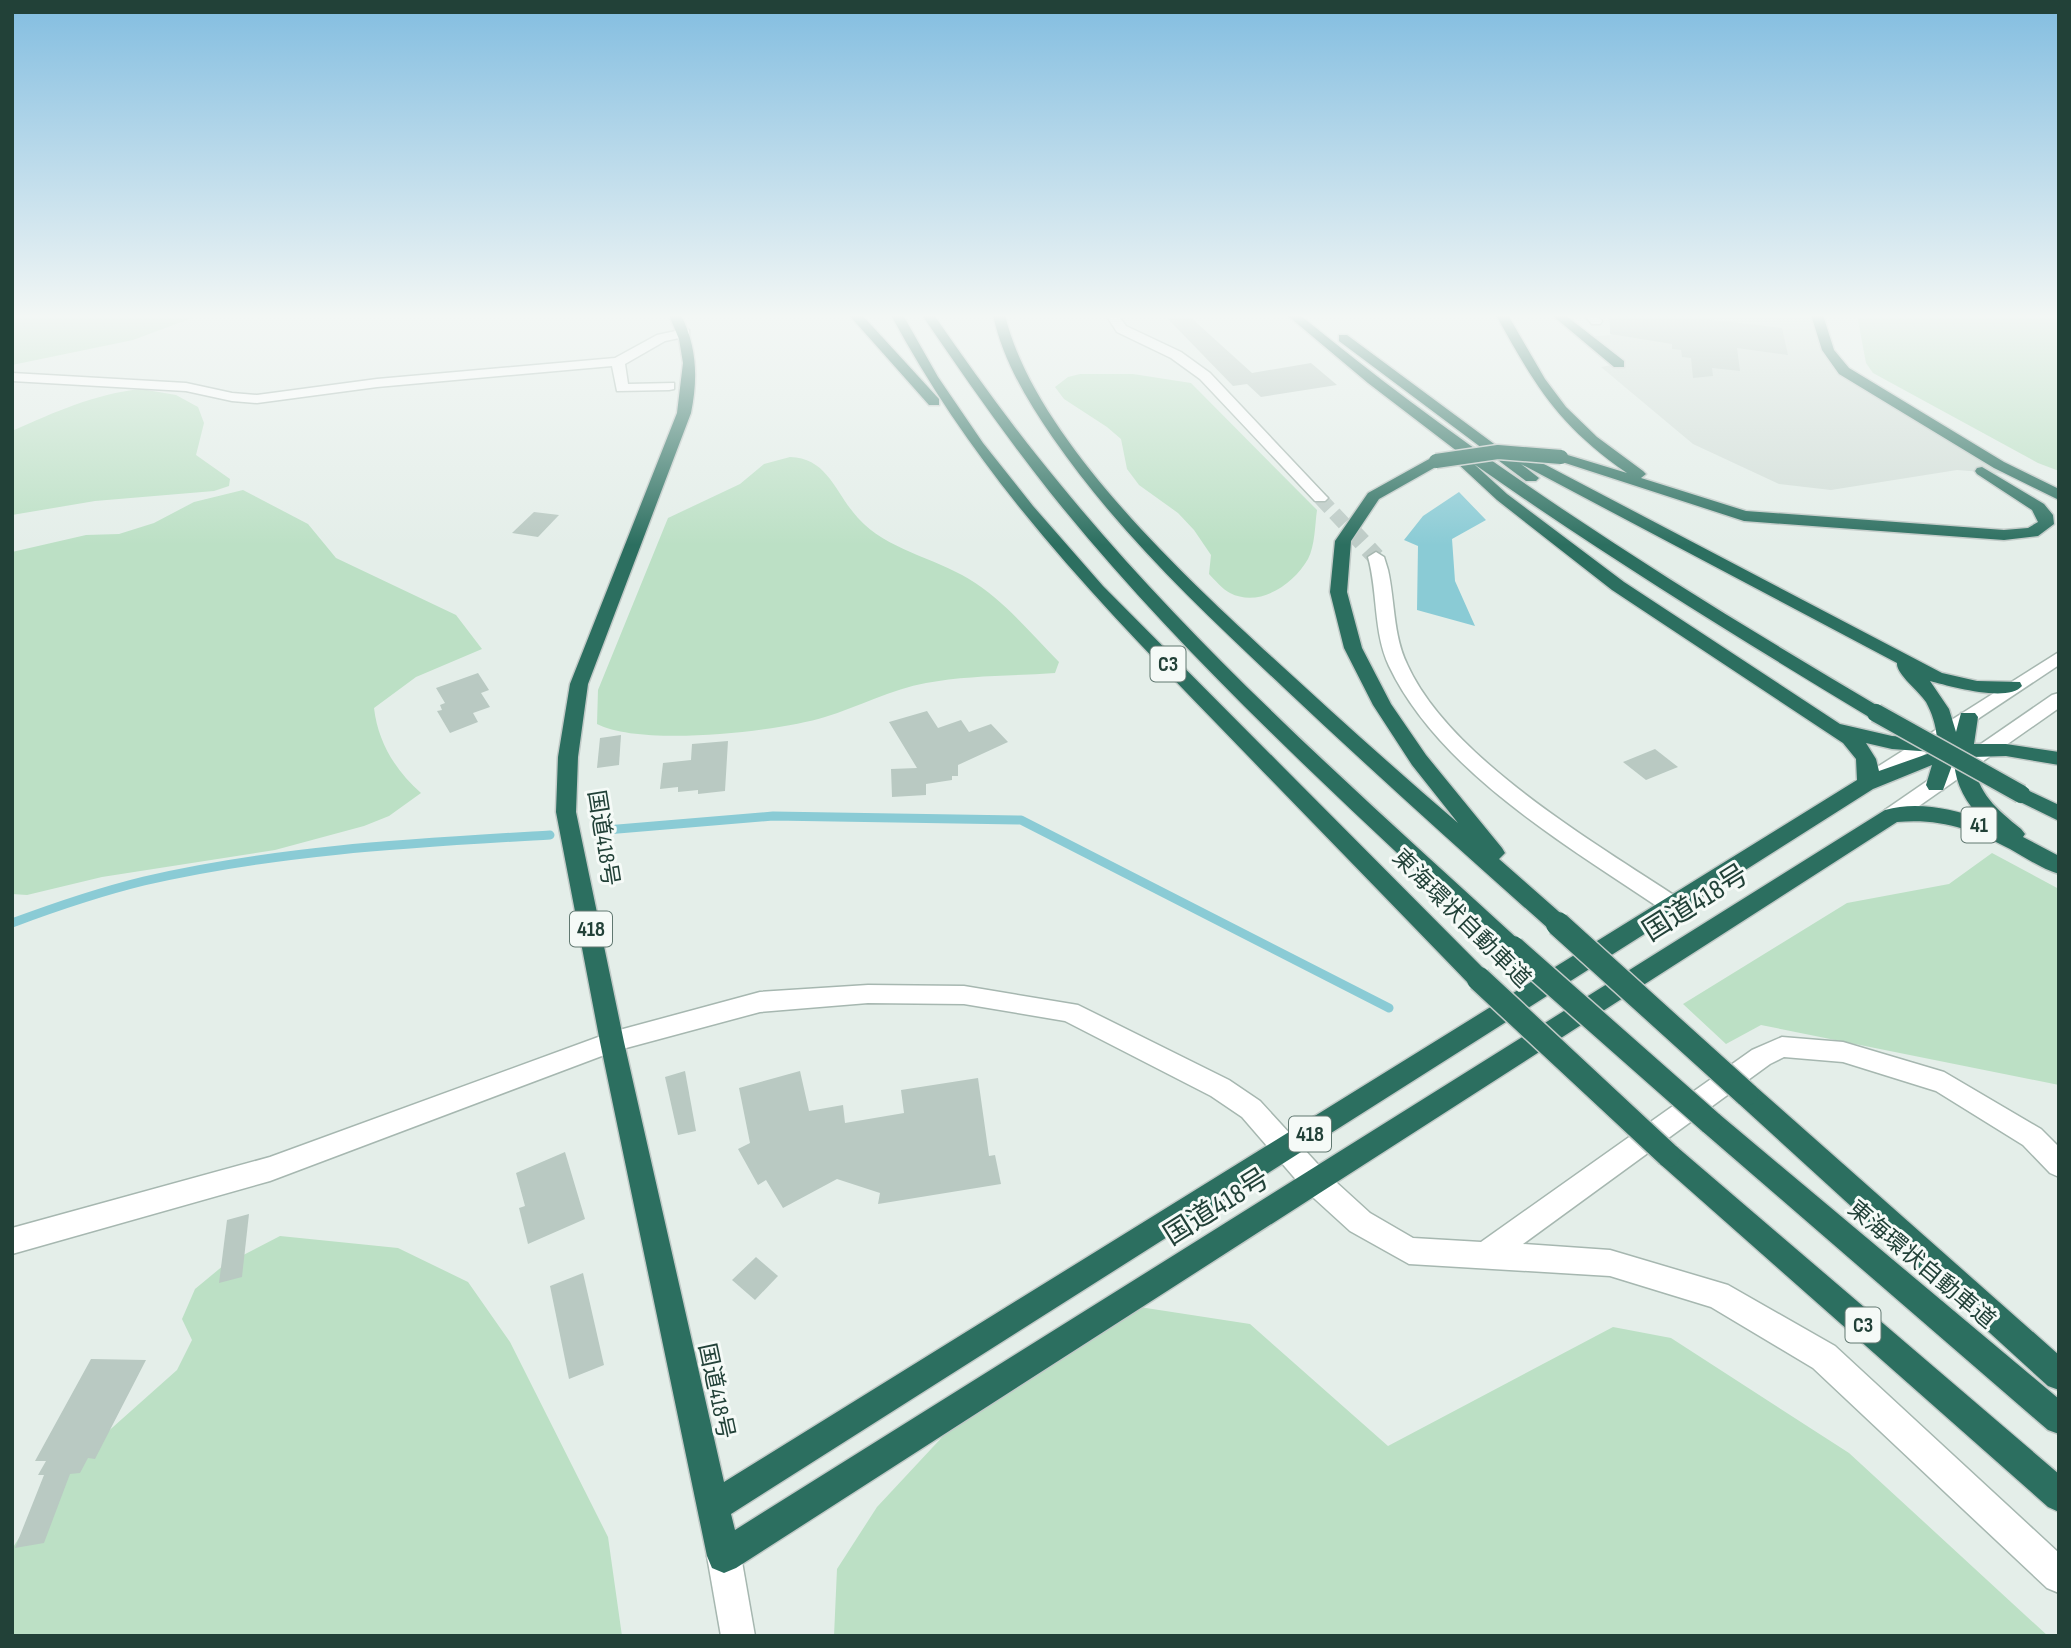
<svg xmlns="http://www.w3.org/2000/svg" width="2071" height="1648" font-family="'Sofia Sans Condensed','Noto Sans JP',sans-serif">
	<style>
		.built { fill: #d2ded8 }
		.green { fill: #bce0c5 }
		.water { fill: #8acbd5 }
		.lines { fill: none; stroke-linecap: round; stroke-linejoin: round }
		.stream { stroke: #8acbd5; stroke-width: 9 }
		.building { fill: #b9c9c2 }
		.minor-tunnel-far1 { stroke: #bdcbc6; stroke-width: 14; stroke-dasharray: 14 7; stroke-linecap: butt }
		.minor-tunnel { stroke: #bdcbc6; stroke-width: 18; stroke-dasharray: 18 9; stroke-linecap: butt }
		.minor-casing { stroke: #a6b7b0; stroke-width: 3 }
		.highway-casing { stroke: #c1cac7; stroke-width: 3 }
		.minor { fill: #fff; fill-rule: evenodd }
		.highway { fill: #2c6f60; fill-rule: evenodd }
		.highway-bridge-far2-casing { stroke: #c1cac7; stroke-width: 17; stroke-linecap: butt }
		.highway-bridge-far1-casing { stroke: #c1cac7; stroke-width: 21; stroke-linecap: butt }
		.highway-bridge-casing { stroke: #c1cac7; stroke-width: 27; stroke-linecap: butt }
		.highway-bridge-far2 { stroke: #2c6f60; stroke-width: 14 }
		.highway-bridge-far1 { stroke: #2c6f60; stroke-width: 18 }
		.highway-bridge { stroke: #2c6f60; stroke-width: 24 }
		.labels { text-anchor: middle; stroke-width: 6; stroke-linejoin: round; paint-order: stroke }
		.shield { fill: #f5faf7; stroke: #617871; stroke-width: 2 }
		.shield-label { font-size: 21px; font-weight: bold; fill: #224138 }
		.street-label { font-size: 23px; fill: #224138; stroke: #f5faf7 }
		.near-street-label { font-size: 28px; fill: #224138; stroke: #f5faf7 }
	</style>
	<rect width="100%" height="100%" fill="#e4eee9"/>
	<polygon class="built" points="1608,315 1814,315 1827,357 1841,372 2006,474 1957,470 1831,490 1779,484 1693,444 1601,367 1617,364 1584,337 1611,335"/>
	<g class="green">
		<polygon points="12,315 200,315 133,340 12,365"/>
		<polygon points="1857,315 2059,315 2059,471 2038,463 1873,373 1866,363"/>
		<path d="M 1080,374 L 1133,374 L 1191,383 L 1317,510 C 1315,524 1315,546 1308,559 C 1293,585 1259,608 1230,593 C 1222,589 1215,580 1209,574 L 1211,555 L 1194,530 L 1178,513 L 1139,485 L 1127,469 L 1121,439 L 1107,427 L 1064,399 L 1055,387 L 1068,377 Z"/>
		<path d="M 141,389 L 176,395 L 198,407 L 204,423 L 196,455 L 230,479 L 229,486 L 214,491 L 95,501 L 12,515 L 12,431 C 55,412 94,394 141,389 Z"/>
		<path d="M 790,457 C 828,458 835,493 858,518 C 887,550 933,557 969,579 C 1004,600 1031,634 1059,662 L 1055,673 C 1013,676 968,675 926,683 C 892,689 858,707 825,717 C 776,732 642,747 597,724 L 598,690 L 668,518 L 740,484 L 764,464 Z"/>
		<path d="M 243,490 L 308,524 L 336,558 L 456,615 L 482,649 L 416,677 L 374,708 C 378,742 395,770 421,793 L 389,816 L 364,826 L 275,850 L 102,877 L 27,895 L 12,894 L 12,552 L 86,535 L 119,534 L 154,523 L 194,502 Z"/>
		<polygon points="1992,853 2059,889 2059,1085 1761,1025 1726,1044 1683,1004 1847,903 1949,884"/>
		<polygon points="280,1236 398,1248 468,1282 510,1342 608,1537 622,1636 12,1636 12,1549 58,1476 177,1370 192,1340 182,1319 195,1289 224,1265"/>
		<polygon points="1120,1304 1250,1324 1388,1446 1613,1327 1671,1338 1849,1453 2048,1636 834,1636 837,1569 877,1507 973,1404"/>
	</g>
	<polygon class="water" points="1459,492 1486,520 1452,539 1455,581 1475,626 1417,610 1418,546 1404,540 1423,516"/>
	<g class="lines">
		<g class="stream">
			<polyline points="606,830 773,816 1021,820 1389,1008"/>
			<path d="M 12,923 C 55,907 99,892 144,881 C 277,850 414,843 550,835"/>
		</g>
	</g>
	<g class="building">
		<polygon points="1173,315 1188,315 1252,373 1311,363 1337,385 1261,397 1247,384 1233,386 1168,319"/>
		<polygon points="1610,315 1706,315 1706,319 1782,328 1788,355 1737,348 1740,371 1712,368 1713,376 1693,378 1691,358 1682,357 1681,350 1672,349 1672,344 1610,334"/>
		<polygon points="534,512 559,515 538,537 512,533"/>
		<polygon points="478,673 489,690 481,693 490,707 473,713 478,722 450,733 437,711 442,710 440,705 445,703 436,688"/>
		<polygon points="927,711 938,728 961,720 969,732 991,724 1008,742 958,765 958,776 952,776 952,780 926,784 926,795 892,797 891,769 917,768 889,722"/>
		<polygon points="621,735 619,765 597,768 600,738"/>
		<polygon points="728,741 725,791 698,794 698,790 678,792 678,787 660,789 663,763 691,760 692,744"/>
		<polygon points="1655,749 1678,767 1646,780 1623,762"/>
		<polygon points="685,1071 696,1131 678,1135 665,1077"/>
		<polygon points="800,1071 809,1111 843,1105 845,1123 904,1113 901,1090 978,1078 989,1156 995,1155 1001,1184 878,1204 880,1193 837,1179 783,1208 766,1180 758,1185 738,1149 750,1143 739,1088"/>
		<polygon points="565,1152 585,1219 528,1244 519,1208 525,1206 516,1173"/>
		<polygon points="249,1214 242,1277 219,1283 227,1220"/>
		<polygon points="756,1257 778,1276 755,1300 732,1280"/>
		<polygon points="583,1273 604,1365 569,1379 550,1286"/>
		<polygon points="91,1359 146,1360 95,1459 88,1458 80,1473 70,1474 44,1543 15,1548 44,1475 38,1475 46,1461 35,1461"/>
	</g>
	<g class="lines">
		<polyline class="minor-tunnel-far1" points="1320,498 1351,531"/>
		<polyline class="minor-tunnel" points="1350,529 1376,557"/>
		<defs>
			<g id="minor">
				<polygon points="1106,315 1118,315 1126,326 1181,352 1210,373 1325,495 1328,498 1325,501 1315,501 1200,379 1171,358 1117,332"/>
				<polygon points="1584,315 1597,315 1602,321 1600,324 1592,324"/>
				<polygon points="685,329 689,330 689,336 665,341 625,364 628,384 674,383 674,389 669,390 617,391 612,366 377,387 257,403 232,401 186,391 12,381 12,373 186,383 232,393 257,395 377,379 615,358 657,335"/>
				<path d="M 1376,552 L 1384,557 L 1388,570 C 1395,601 1393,635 1407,664 C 1449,758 1595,843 1680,899 L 1683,905 L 1680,911 L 1672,913 L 1664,911 C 1570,847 1440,773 1389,666 C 1373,632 1378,592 1368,557 Z"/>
				<polygon points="2059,652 2059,665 1877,786 1863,786 1860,781 1863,776"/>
				<polygon points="2059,693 2059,708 1899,820 1892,822 1885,820 1882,815 1885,810 2052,695"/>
				<polygon points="868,985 964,986 1078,1005 1229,1080 1260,1101 1325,1172 1370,1213 1413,1238 1481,1242 1752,1050 1782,1037 1843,1042 1944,1072 2041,1129 2059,1147 2059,1177 2050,1173 2023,1145 1936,1091 1843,1062 1784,1057 1770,1064 1523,1244 1610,1250 1728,1285 1835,1346 2059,1553 2059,1593 2047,1588 1813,1368 1711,1307 1610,1276 1409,1264 1350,1231 1305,1190 1242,1117 1211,1096 1065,1021 964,1004 868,1003 760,1012 615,1051 270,1181 12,1254 12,1228 270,1157 612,1032 760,992"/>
				<polygon points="724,1539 736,1544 741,1556 755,1636 721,1636 707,1556 712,1544"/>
			</g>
			<g id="highway">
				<path d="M 669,315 L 681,315 C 697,347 698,378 691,413 L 588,684 L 578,757 L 576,812 L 624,1042 L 724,1482 L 1857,780 L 1856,759 L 1843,743 L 1612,590 L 1497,500 L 1456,462 L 1458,459 L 1466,458 L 1368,383 L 1287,315 L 1300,315 C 1482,465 1680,589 1883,709 L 1886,713 L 1883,717 L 1869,717 C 1735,636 1602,554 1474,464 L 1507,494 L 1624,582 L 1840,724 L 1892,736 L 1937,739 C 1936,725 1932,713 1926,702 C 1919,691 1896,674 1897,663 L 1521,464 L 1539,478 L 1536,481 L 1526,481 L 1339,341 L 1339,335 L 1347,335 L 1509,455 L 1516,451 L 1521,452 L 1942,673 L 1977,681 L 2020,682 L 2022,686 C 2008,703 1949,686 1930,681 L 1949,709 L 1956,732 L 1961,713 L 1975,713 L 1978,717 L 1974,744 L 2006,744 L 2059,752 L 2059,765 L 2006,756 L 1973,757 C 1976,792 1995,808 2021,829 L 2025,834 L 2023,837 L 2059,856 L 2059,874 C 2042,869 2026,858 2010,849 C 1973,829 1939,818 1897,822 L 736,1568 L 724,1573 L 712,1568 L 707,1556 L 600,1042 L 556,812 L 558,757 L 570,684 L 677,413 L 683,363 L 679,339 ZM 1866,743 L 1892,749 L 1933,752 L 1879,771 L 1876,759 ZM 1954,760 C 1955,784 1966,803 1982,819 C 1951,809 1917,801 1885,810 L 735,1530 L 731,1514 L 1873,789 L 1932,765 L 1926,785 L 1929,790 L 1943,790 Z"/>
				<polygon points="849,315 862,315 939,399 939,405 929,405"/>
				<path d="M 891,315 L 903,315 L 938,377 L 983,443 L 1033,506 L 1103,586 L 1487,972 L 1491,979 L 1487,986 L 1479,988 L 1471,986 C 1386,898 1301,811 1216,723 C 1090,593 978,477 891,315 Z"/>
				<path d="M 922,315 L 934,315 C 974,373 1015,430 1060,484 C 1197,652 1362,796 1521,942 L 1525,948 L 1521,954 L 1513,957 L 1505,954 C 1348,806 1184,660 1049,491 C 1004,434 963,375 922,315 Z"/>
				<path d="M 993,315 L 1005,315 C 1034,437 1182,574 1272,657 C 1333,713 1395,769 1458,823 L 1412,765 L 1373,705 L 1344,648 L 1330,592 L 1335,541 L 1368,493 L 1431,458 L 1441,458 L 1443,461 L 1441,464 L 1379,499 L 1351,541 L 1347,592 L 1362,648 L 1391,704 L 1426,755 L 1502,848 L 1505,853 L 1499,859 L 1566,918 L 1569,924 L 1566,930 L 1558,933 L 1550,930 C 1460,850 1371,770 1283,687 C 1200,609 1118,532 1053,438 C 1027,400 1003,361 993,315 Z"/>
				<path d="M 1496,315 L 1508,315 L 1545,379 L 1566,407 L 1597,437 L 1643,471 L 1646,474 L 1641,478 L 1746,511 L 2004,530 L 2028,528 L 2038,522 L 2032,510 L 1977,474 L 1975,471 L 1977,468 L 1982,467 L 2044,504 L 2053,515 L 2054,524 L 2038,536 L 2004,540 L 1744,521 L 1556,460 L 1554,457 L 1561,453 L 1627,473 C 1558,425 1536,387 1496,315 Z"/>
				<polygon points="1552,315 1565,315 1624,361 1624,367 1614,367"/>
				<polygon points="1811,315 1823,315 1834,350 1849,368 2004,462 2059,489 2059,500 1994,468 1839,374 1822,350"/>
				<polygon points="2021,787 2059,805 2059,821 2014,799 2011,794 2014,789"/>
				<polygon points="1746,1083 1755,1086 2059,1355 2059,1390 2048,1386 1737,1102 1733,1094 1737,1086"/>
				<polygon points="1710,1111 1719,1114 2059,1399 2059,1434 2048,1430 1701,1130 1697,1122 1701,1114"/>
				<polygon points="1668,1143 1677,1147 2059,1474 2059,1512 2048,1507 1659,1163 1655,1155 1659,1147"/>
			</g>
		</defs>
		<use href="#minor" class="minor-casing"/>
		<use href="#highway" class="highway-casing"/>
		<use href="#minor" class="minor"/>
		<use href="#highway" class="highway"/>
		<defs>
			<polyline id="highway-bridge-far2" points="1436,461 1498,452 1561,457"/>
			<polyline id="highway-bridge-far1" points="1876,713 2021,794"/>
			<g id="highway-bridge">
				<polyline points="1558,924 1746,1094"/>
				<polyline points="1513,948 1710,1122"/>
				<polyline points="1479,979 1668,1155"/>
			</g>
		</defs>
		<use href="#highway-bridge-far2" class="highway-bridge-far2-casing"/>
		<use href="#highway-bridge-far1" class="highway-bridge-far1-casing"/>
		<use href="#highway-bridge" class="highway-bridge-casing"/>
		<use href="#highway-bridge-far2" class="highway-bridge-far2"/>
		<use href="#highway-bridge-far1" class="highway-bridge-far1"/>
		<use href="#highway-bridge" class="highway-bridge"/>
	</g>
	<linearGradient id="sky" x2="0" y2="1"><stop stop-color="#82bde0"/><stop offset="0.58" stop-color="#f3f7f5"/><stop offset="1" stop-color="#f3f7f5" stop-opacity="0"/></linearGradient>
	<rect width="2071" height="545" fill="url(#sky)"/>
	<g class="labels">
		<g class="shield">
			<rect x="1150.5" y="646.5" width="35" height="35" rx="5"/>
			<rect x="1961.5" y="807.5" width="35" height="35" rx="5"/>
			<rect x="570" y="911.5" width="42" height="35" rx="5"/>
			<rect x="1289" y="1116.5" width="42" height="35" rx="5"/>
			<rect x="1845.5" y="1307.5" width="35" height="35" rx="5"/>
		</g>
		<g class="shield-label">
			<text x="1168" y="671">C3</text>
			<text x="1979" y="832">41</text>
			<text x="591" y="936">418</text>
			<text x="1310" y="1141">418</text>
			<text x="1863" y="1332">C3</text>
		</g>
		<g class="street-label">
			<text transform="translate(604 838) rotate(81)" y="8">国道418号</text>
			<text transform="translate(1462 918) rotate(45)" y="8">東海環状自動車道</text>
			<text transform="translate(1922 1264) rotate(40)" y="8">東海環状自動車道</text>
			<text transform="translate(717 1391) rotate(78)" y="8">国道418号</text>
		</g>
		<g class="near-street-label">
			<text transform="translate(1695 902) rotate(-32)" y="10">国道418号</text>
			<text transform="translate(1216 1206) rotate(-32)" y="10">国道418号</text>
		</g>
	</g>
	<rect width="2071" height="1648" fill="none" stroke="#224138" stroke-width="28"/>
</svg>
